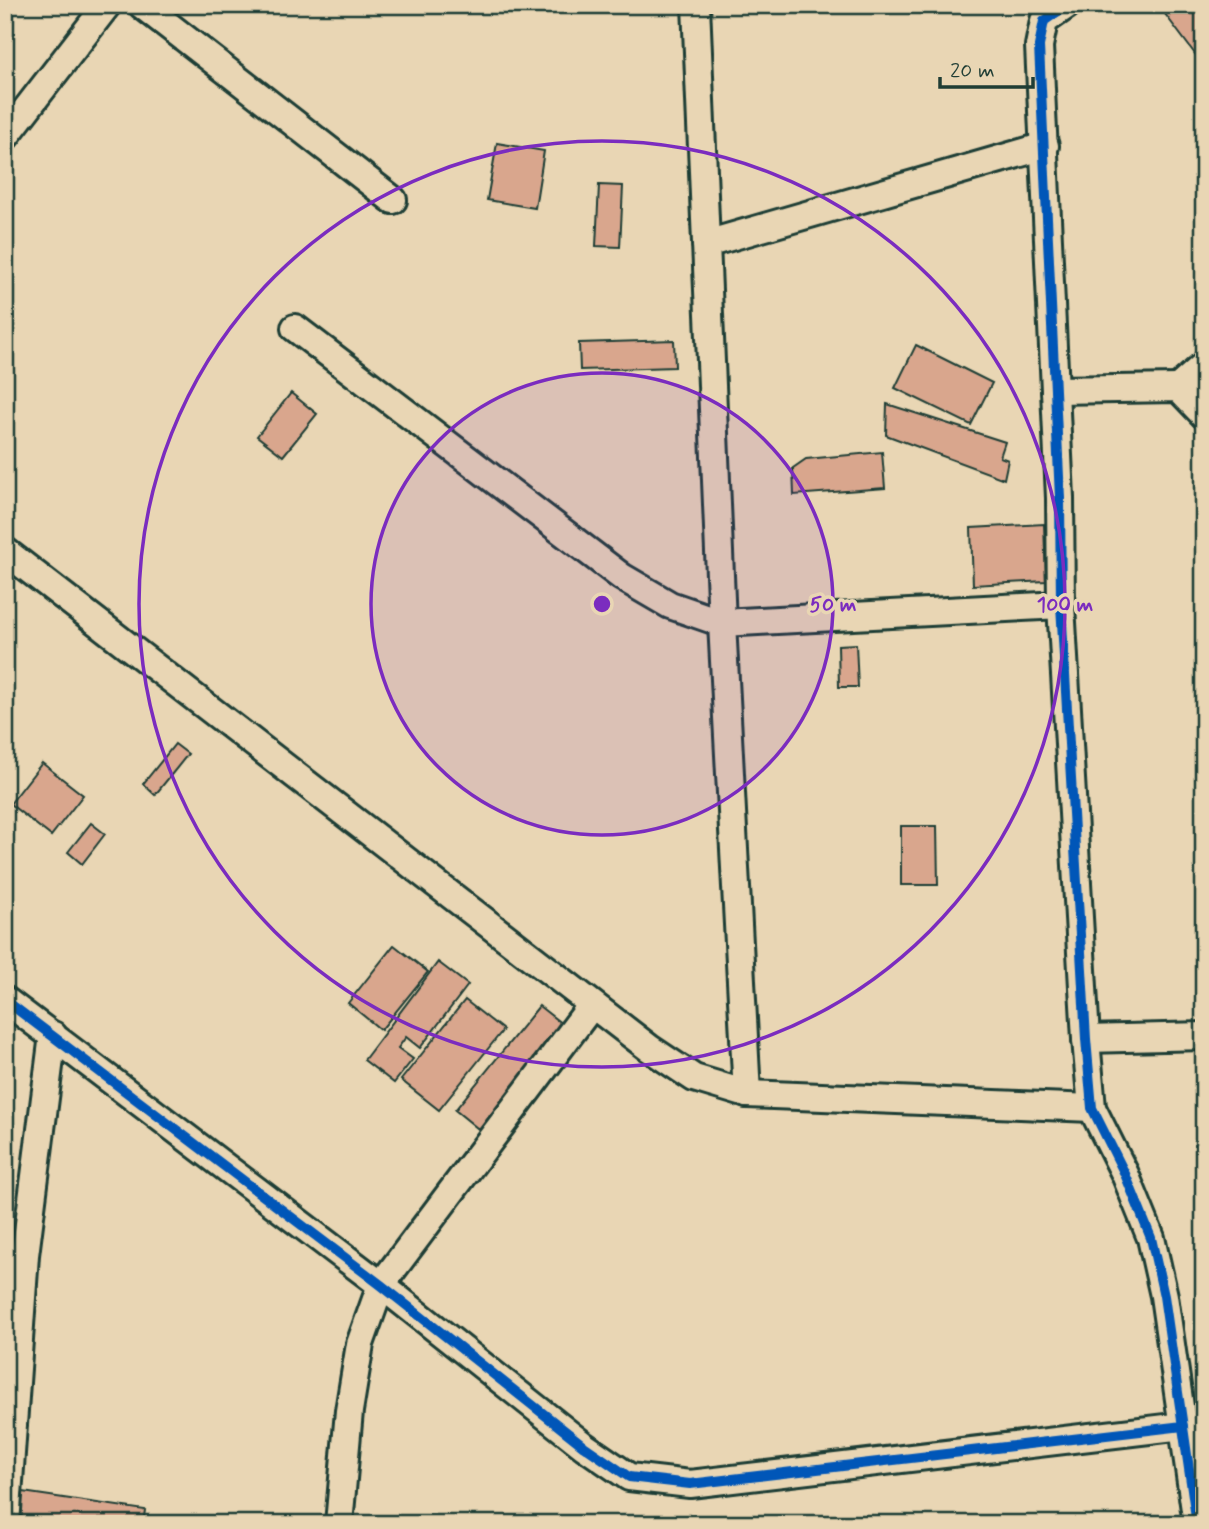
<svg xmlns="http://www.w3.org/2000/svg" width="1209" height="1529" font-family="Mynerve,sans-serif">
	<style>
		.building { fill: #d9a68d; stroke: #1f3d34; stroke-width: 2 }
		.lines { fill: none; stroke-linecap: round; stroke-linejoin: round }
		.minor-casing { stroke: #1f3d34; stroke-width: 32 }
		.minor { stroke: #e9d6b4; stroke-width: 26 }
		.cycleway-casing { stroke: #e9d6b4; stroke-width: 15 }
		.cycleway { stroke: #0057b8; stroke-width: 10 }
		.ring { fill: none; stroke: #7b2cbf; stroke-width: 3.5 }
		.centre { fill: #7b2cbf; stroke: #e9d6b4; stroke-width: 3.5 }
		.ring-label { font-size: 21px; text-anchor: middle; font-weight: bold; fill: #7b2cbf; stroke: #e9d6b4; stroke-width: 7; stroke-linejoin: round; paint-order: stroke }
	</style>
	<rect width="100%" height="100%" fill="#e9d6b4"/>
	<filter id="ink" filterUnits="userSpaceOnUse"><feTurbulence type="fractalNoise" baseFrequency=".0143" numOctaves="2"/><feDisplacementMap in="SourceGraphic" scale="14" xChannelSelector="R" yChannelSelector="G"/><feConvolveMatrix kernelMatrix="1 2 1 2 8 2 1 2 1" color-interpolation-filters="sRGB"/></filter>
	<g filter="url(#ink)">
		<g class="building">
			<polygon points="909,5 948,5 910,13"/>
			<polygon points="1177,5 1204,5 1204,54 1198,58 1165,14"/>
			<polygon points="497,143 544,151 535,208 487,200"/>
			<polygon points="599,185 623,186 620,247 596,246"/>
			<polygon points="674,340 675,367 580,370 579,343"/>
			<polygon points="916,345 992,383 971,425 895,388"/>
			<polygon points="291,393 317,414 283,456 257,436"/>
			<polygon points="887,404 1005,442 1000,457 1008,460 1004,479 886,435"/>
			<polygon points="882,452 885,488 794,495 793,468 806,459"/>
			<polygon points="1044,524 1046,581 973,585 971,528"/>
			<polygon points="856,644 858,687 839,687 838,645"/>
			<polygon points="175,744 188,754 155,795 143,784"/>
			<polygon points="42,763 83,795 51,836 10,804"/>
			<polygon points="91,823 105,834 82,864 68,852"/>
			<polygon points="901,826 937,826 938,885 901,885"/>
			<polygon points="394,945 428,972 381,1030 348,1003"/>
			<polygon points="438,962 468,985 420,1048 406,1037 398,1048 413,1059 394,1083 364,1060"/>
			<polygon points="465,1000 503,1030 439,1110 401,1080"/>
			<polygon points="539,1006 567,1028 482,1132 455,1110"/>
			<polygon points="23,1492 145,1510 143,1524 19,1524"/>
		</g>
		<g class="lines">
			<defs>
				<g id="minor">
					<polyline points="142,5 393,200"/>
					<polyline points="696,5 722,623 747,1094"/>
					<polyline points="1067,5 1044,21 1039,46 1060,498 1061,605 1086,1039 1092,1108 1125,1174 1151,1238 1164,1296 1197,1524"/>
					<polyline points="5,137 107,5"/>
					<polyline points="706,244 1045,146"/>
					<polyline points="295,328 622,577 670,605 722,623 1061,605"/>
					<polyline points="1178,388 1204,365"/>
					<polyline points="1055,390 1178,388 1204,415"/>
					<polyline points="5,551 649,1048 694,1078 747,1094 1092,1108"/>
					<polyline points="5,1000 381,1285 584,1446 629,1477 690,1484 1183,1426"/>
					<polyline points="1086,1039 1204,1036"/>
					<polyline points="6,1524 25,1255 53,1035"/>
					<polyline points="339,1524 349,1411 360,1344 381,1285 592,1005"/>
				</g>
			</defs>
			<use href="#minor" class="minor-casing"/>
			<use href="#minor" class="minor"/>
			<defs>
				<g id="cycleway">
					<polyline points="1067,5 1044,21 1039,46 1060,498 1061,605 1086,1039 1092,1108 1125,1174 1151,1238 1164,1296 1197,1524"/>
					<polyline points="5,1000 381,1285 584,1446 629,1477 690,1484 1183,1426"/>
				</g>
			</defs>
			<use href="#cycleway" class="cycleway-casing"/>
			<use href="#cycleway" class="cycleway"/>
		</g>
	</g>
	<circle cx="602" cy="604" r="231" fill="#7b2cbf" fill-opacity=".12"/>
	<g class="ring">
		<circle cx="602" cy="604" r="231"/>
		<circle cx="602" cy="604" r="463"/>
	</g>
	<circle cx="602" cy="604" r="10" class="centre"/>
	<g class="ring-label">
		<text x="833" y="611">50 m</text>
		<text x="1065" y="611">100 m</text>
	</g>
	<rect width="1209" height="1529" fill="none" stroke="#e9d6b4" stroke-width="28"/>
	<rect x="14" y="14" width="1181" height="1501" fill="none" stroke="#1f3d34" stroke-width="2.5" filter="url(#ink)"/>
	<path d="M940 77v10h93v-10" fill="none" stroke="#1f3d34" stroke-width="3.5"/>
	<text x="950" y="77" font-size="21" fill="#1f3d34" stroke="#e9d6b4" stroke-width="5" paint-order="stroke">20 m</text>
</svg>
